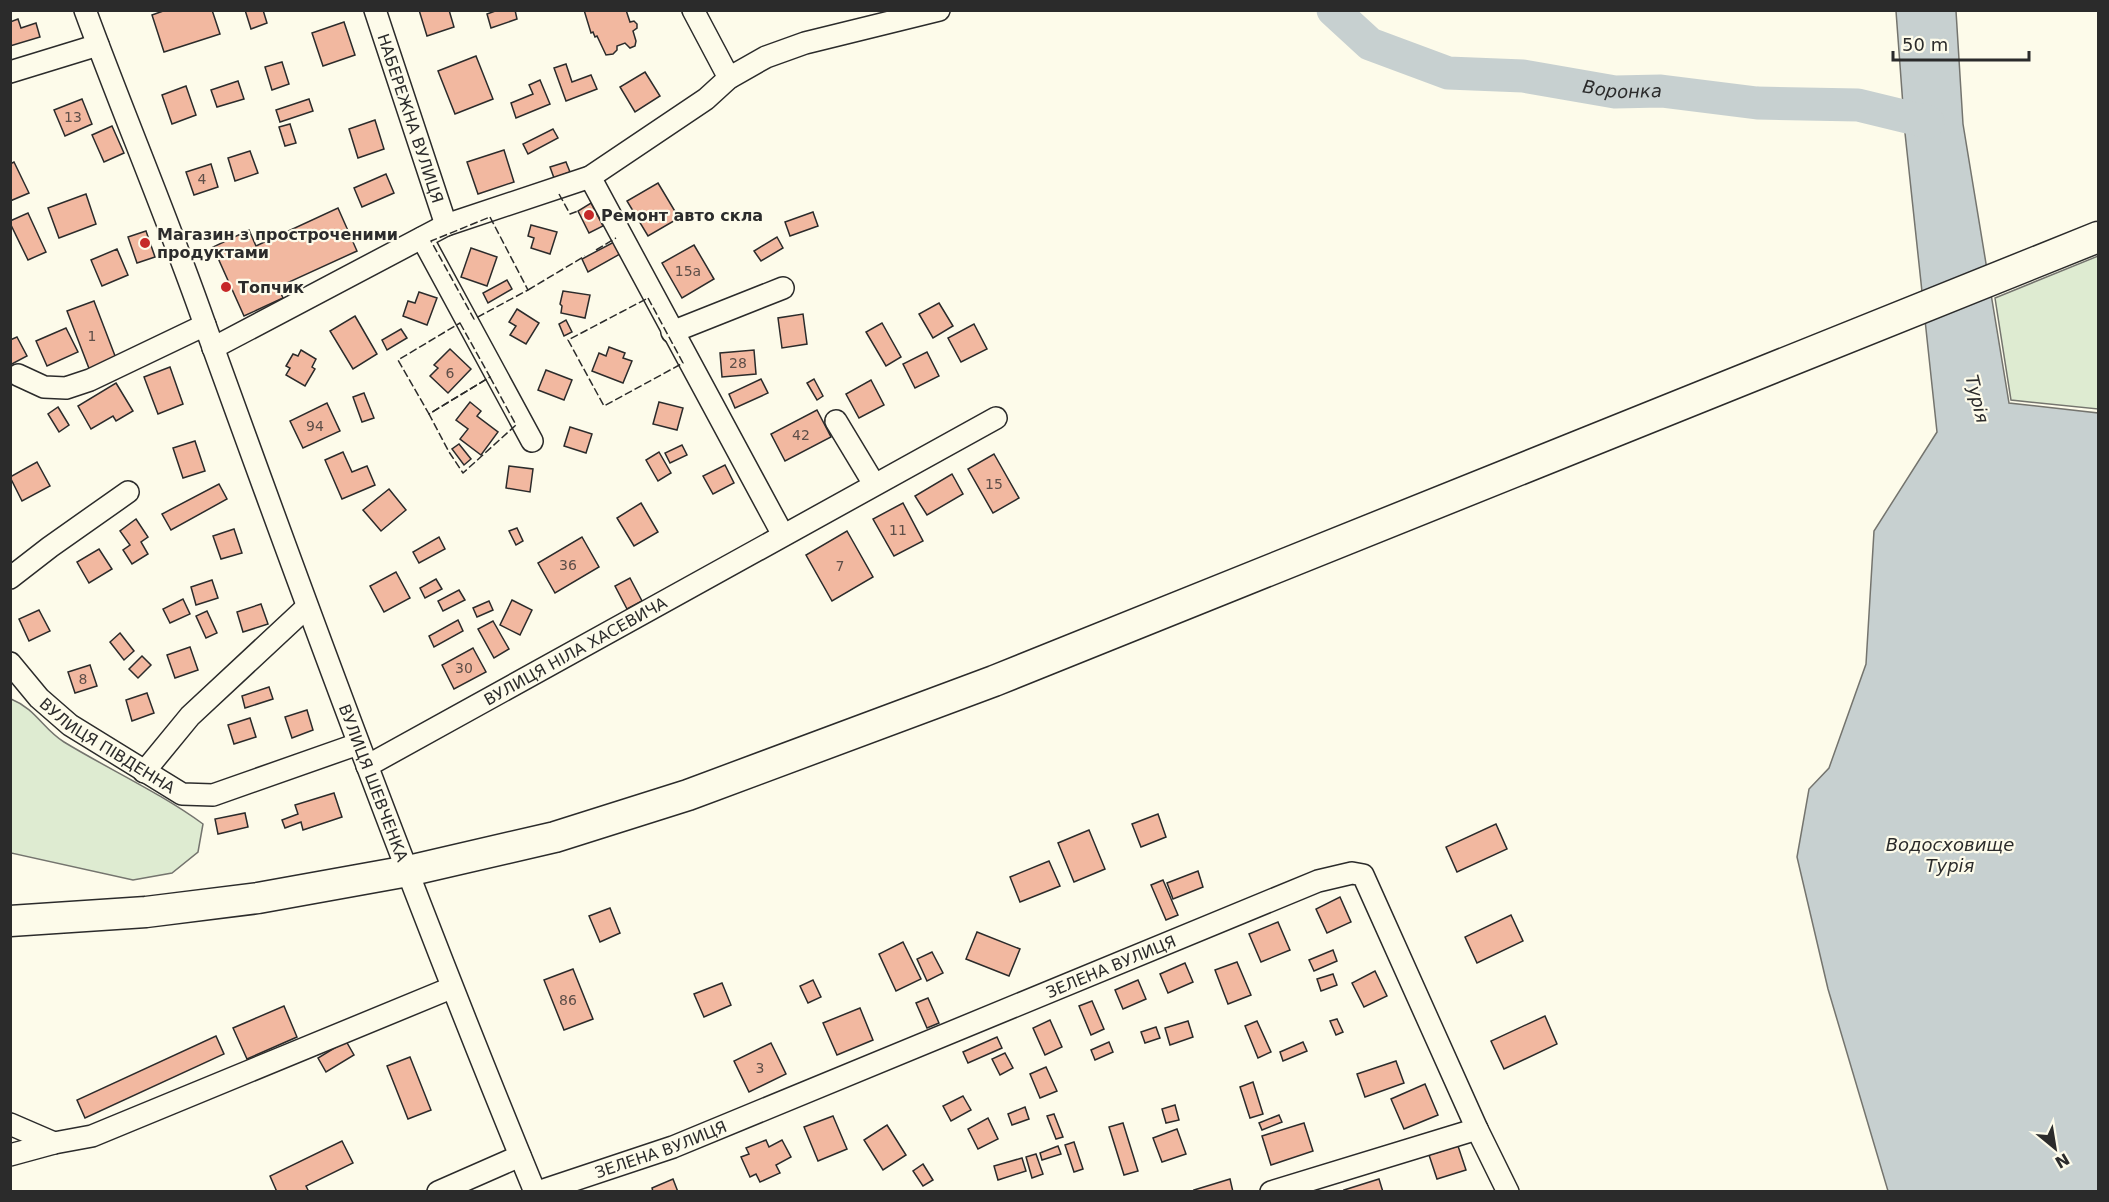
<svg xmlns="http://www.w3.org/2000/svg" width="2109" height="1202" font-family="'DejaVu Sans',sans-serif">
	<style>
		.green { fill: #deebd1; stroke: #74746e; stroke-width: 1.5 }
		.water { fill: #c7d0d0; stroke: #74746e; stroke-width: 1.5 }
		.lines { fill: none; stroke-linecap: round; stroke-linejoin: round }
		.river { stroke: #c7d0d0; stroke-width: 33 }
		.building { fill: #f2b8a0; stroke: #2b2b2b; stroke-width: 1.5 }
		.minor-casing { stroke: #2b2b2b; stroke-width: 24 }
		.highway-casing { stroke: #2b2b2b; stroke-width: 33 }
		.minor { stroke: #fdfbea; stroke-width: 21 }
		.highway { stroke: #fdfbea; stroke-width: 30 }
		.fence { stroke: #2b2b2b; stroke-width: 1.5; stroke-dasharray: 8 3; stroke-linecap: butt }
		.poi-dot { fill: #c62828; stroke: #fdfbea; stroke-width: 2 }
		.labels { text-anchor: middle; stroke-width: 4.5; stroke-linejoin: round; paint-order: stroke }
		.number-label { font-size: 14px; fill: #5d4e48 }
		.street-label { font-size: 16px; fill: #2b2b2b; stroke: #fdfbea }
		.poi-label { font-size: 16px; font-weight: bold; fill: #2b2b2b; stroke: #fdfbea; text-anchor: start }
		.water-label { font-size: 18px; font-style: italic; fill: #2b2b2b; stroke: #fdfbea }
	</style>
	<rect width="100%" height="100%" fill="#fdfbea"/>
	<g class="green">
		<polygon points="2098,256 2098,409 2011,400 1995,298"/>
		<path d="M 11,699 C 36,709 43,729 64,742 C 110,770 159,792 203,824 L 198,852 L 172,873 L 133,880 L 11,853 Z"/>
	</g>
	<polygon class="water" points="1896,11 1956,11 1963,124 2009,403 2098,413 2098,1191 1888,1191 1828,989 1797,857 1809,789 1829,768 1866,664 1874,531 1937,432 1905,133"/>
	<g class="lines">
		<path class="river" id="s1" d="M 1333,10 L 1370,44 L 1448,73 L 1523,76 L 1615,92 L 1661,91 L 1757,103 L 1858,105 L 1928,122"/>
	</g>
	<g class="building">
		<polygon points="166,10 212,10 220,34 164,52 152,15"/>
		<polygon points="245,10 263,10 267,23 251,29"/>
		<polygon points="419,10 449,10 454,27 427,36"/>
		<polygon points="498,10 515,10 517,19 491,28 487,14"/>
		<polygon points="584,10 626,10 630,22 634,21 637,24 637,28 633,31 636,41 635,46 630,48 625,43 617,46 617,50 613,54 606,55 597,36 595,37 593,32 591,33"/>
		<polygon points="18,19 21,28 36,23 40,37 10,46 10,22"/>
		<polygon points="344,22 355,55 323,66 312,33"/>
		<polygon points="476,56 493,99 455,114 438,71"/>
		<polygon points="282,62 289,84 272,90 265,67"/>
		<polygon points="566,64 572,82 591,75 597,89 566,101 554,68"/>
		<polygon points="645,72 660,96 635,112 620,87"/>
		<polygon points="540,80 550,104 516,118 511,103 533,94 529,85"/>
		<polygon points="238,81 244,99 217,107 211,90"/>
		<polygon points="186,86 196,115 172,124 162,95"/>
		<polygon points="82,99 92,124 65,136 54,110"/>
		<polygon points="309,99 313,111 280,122 276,110"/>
		<polygon points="375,120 384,149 358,158 349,129"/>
		<polygon points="290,124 296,143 285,146 279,127"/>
		<polygon points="112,126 124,153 104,162 92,135"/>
		<polygon points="553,129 558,138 528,154 523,144"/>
		<polygon points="504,150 514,182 478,194 467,162"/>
		<polygon points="250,151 258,173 235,181 228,158"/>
		<polygon points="14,162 29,193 10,201 10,164"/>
		<polygon points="566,162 570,172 554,178 550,167"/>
		<polygon points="211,164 218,187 194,195 186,172"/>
		<polygon points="386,174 394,193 362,207 354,188"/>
		<polygon points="658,183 679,218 648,236 627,201"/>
		<polygon points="86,194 96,224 59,238 48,208"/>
		<polygon points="591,203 603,226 589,233 578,211"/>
		<polygon points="338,208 357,251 278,287 283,298 244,316 213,247 249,230 256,246"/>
		<polygon points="813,212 818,226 790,236 785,222"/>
		<polygon points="28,213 46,252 28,260 10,223 10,221"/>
		<polygon points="531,225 557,232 550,254 531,248 534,238 528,236"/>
		<polygon points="146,231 155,257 137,263 128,237"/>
		<polygon points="777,237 783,248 761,261 754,251"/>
		<polygon points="614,242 620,254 588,272 582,259"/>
		<polygon points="694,245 714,279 682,298 662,263"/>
		<polygon points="471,248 497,257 487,286 461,277"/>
		<polygon points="117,249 128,275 102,286 91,260"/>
		<polygon points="507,280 512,289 488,303 483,293"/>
		<polygon points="563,291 590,295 585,318 561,313 562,306 560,304"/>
		<polygon points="419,292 437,298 427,325 403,316 408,301 415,303"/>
		<polygon points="94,301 117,361 90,371 67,311"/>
		<polygon points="939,303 953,326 933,338 919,314"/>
		<polygon points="517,309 539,323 526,344 510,335 516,326 509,322"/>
		<polygon points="803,314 807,344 782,348 778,318"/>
		<polygon points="355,316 377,354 353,369 330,331"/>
		<polygon points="566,320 572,332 564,336 559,324"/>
		<polygon points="882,323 901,357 886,366 866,332"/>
		<polygon points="974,324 987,349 961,362 948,338"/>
		<polygon points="66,328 78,352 47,366 36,341"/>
		<polygon points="401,329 407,338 387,350 382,340"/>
		<polygon points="17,337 27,356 10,365 10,340"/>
		<polygon points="609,347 625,353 623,358 632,361 623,383 592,371 599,353 606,356"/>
		<polygon points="450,349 471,369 448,393 430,376 438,368 434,365"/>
		<polygon points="301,350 316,359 312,367 315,369 305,386 286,375 290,368 286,366 293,354 298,356"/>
		<polygon points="754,350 756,374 722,377 720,353"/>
		<polygon points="927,352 939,376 915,388 903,364"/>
		<polygon points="170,367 183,404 158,414 144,377"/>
		<polygon points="546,370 572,380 564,400 538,390"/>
		<polygon points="761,379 768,393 735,408 729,394"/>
		<polygon points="814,379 823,396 817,400 807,383"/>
		<polygon points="871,380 884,405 859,418 846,394"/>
		<polygon points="116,383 133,411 116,421 113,416 91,429 78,406"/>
		<polygon points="364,393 374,418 362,422 353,397"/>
		<polygon points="470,402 481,411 477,416 498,432 481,455 460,439 468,429 456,420"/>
		<polygon points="659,402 683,408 677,430 653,424"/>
		<polygon points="327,403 340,431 303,448 290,421"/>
		<polygon points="58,407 69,425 59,432 48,414"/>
		<polygon points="817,410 831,437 785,461 771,434"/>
		<polygon points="570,427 592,434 586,453 564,446"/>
		<polygon points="195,441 205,471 183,478 173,448"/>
		<polygon points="459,444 471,459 464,465 452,449"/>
		<polygon points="682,445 687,455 670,463 665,453"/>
		<polygon points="343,452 352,472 367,466 375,485 342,499 325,460"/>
		<polygon points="659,452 671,473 658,481 646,460"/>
		<polygon points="994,454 1019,498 993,513 968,469"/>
		<polygon points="37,462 50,486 22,501 10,477"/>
		<polygon points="725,465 734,483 713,494 703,476"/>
		<polygon points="509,466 533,469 530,492 506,488"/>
		<polygon points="952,474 963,494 927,515 915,496"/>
		<polygon points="219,484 227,499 171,530 162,514"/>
		<polygon points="389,489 406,510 381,531 363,510"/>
		<polygon points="641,503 658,532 634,546 617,518"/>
		<polygon points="903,503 923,541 894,556 873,519"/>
		<polygon points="136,519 148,537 141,542 148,554 132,564 123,550 130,545 120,531"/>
		<polygon points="517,528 523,541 516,545 509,531"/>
		<polygon points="234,529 242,553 221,559 213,536"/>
		<polygon points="847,531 873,577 832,601 806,555"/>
		<polygon points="439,537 445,549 419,563 413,552"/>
		<polygon points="582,537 599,567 555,593 538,563"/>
		<polygon points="99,549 112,569 89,583 77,562"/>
		<polygon points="396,572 410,598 384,612 370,586"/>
		<polygon points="630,578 642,601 627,609 615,586"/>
		<polygon points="436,579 442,589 425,598 420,588"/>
		<polygon points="212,580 218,598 196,605 191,587"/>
		<polygon points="459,590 465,600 443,611 438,601"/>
		<polygon points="183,599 190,614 170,623 163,609"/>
		<polygon points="512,600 532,610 520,635 500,625"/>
		<polygon points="489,601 493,610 477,617 473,608"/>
		<polygon points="261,604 268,624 243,632 237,612"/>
		<polygon points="39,610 50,631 29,641 19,619"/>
		<polygon points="207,611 217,633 206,638 196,616"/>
		<polygon points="458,620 463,631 434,647 429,636"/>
		<polygon points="493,621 509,649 494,658 478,629"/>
		<polygon points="120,633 134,651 124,660 110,642"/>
		<polygon points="190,647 198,670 175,678 167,655"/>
		<polygon points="473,648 486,672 454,689 442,665"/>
		<polygon points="142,656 151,665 138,678 129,669"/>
		<polygon points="90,665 97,686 75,693 68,672"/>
		<polygon points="269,687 273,699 245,708 242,696"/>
		<polygon points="147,693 154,713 132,721 126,700"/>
		<polygon points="307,710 313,730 292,738 285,717"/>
		<polygon points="250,718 256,737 234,744 228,725"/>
		<polygon points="334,793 342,817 303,830 301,822 285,828 282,820 298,814 295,805"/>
		<polygon points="245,813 248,827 218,834 215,819"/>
		<polygon points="1158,814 1166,837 1141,847 1132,824"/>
		<polygon points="1496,824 1507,849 1457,872 1446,847"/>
		<polygon points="1089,830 1105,869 1074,882 1058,843"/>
		<polygon points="1049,861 1060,886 1020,902 1010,877"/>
		<polygon points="1198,871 1203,887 1173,899 1167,883"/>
		<polygon points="1163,880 1178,915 1166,920 1151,885"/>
		<polygon points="1340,897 1351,922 1327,933 1316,909"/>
		<polygon points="610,908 620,933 600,942 589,916"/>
		<polygon points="1511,915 1523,941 1477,963 1465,937"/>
		<polygon points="1278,922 1290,950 1261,962 1249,934"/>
		<polygon points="977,932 1020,949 1009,976 966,959"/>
		<polygon points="903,942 921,979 896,991 879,954"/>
		<polygon points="1333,950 1337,961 1314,971 1309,960"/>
		<polygon points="932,952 943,973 927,981 917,959"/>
		<polygon points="1237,962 1251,995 1228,1004 1215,970"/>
		<polygon points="1185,963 1193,982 1168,993 1160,974"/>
		<polygon points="573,969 593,1019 564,1030 544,980"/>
		<polygon points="1375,971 1387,996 1364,1007 1352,983"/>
		<polygon points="1333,974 1337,985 1321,991 1317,979"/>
		<polygon points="813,980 821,997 808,1003 800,986"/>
		<polygon points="1138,980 1146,999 1123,1009 1115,990"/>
		<polygon points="722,983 731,1005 704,1017 694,994"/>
		<polygon points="928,998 939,1023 927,1028 916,1003"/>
		<polygon points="1092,1001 1104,1029 1091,1035 1079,1006"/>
		<polygon points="284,1006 297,1037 247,1059 233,1028"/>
		<polygon points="860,1008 873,1040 837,1055 823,1023"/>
		<polygon points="1545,1016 1557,1044 1504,1069 1491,1041"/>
		<polygon points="1337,1019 1343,1032 1336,1035 1330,1021"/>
		<polygon points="1050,1020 1062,1047 1045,1055 1033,1028"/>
		<polygon points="1188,1021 1193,1037 1170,1045 1165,1028"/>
		<polygon points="1257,1021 1271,1052 1258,1058 1245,1026"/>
		<polygon points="1156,1027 1160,1038 1145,1043 1141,1032"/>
		<polygon points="216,1036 224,1054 85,1118 77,1100"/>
		<polygon points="997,1037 1002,1048 968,1063 963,1052"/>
		<polygon points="346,1041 354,1055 326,1072 318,1058"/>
		<polygon points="1109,1042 1113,1052 1095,1060 1091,1050"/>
		<polygon points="1303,1042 1307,1051 1283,1061 1280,1052"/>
		<polygon points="771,1043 786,1074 749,1092 734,1061"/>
		<polygon points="1005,1053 1013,1068 1000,1075 992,1059"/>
		<polygon points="410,1057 431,1110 408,1119 387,1066"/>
		<polygon points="1396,1061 1404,1083 1365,1097 1357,1074"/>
		<polygon points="1046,1067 1057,1091 1040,1098 1030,1074"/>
		<polygon points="1253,1082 1263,1114 1250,1118 1240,1087"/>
		<polygon points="1425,1084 1438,1115 1404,1129 1391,1099"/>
		<polygon points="963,1096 971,1110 951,1121 943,1106"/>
		<polygon points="1175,1105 1179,1120 1166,1123 1162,1109"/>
		<polygon points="1025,1107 1029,1119 1012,1125 1008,1114"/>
		<polygon points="1054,1114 1063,1137 1056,1139 1047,1116"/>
		<polygon points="1279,1115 1282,1122 1262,1130 1259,1123"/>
		<polygon points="833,1116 847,1149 818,1161 804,1127"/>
		<polygon points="988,1118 998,1139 978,1149 968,1129"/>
		<polygon points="1123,1123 1138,1171 1124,1175 1109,1127"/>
		<polygon points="1304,1123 1313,1151 1271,1165 1262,1136"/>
		<polygon points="887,1125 906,1155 883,1170 864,1140"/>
		<polygon points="1177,1129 1186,1154 1162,1162 1153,1138"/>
		<polygon points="766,1140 769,1147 782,1140 791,1157 776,1165 780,1173 760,1182 756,1174 750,1177 741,1157 749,1154 746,1148"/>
		<polygon points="342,1141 353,1163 306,1186 309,1192 277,1192 270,1176"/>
		<polygon points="1074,1142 1083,1169 1074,1172 1065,1145"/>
		<polygon points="1058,1146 1061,1154 1042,1160 1040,1153"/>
		<polygon points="1458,1146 1466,1170 1437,1179 1429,1155"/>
		<polygon points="1036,1154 1043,1174 1032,1178 1026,1157"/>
		<polygon points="1022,1158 1026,1171 998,1180 994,1166"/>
		<polygon points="923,1164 933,1180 923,1186 913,1171"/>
		<polygon points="673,1179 678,1192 653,1192 652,1188"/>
		<polygon points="1230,1179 1233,1192 1195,1192 1194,1190"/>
		<polygon points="1379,1179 1383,1192 1345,1192 1344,1190"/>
	</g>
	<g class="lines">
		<defs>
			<g id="minor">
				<path id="s2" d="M 85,10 C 124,116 168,219 205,325 C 310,616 417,906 535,1192"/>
				<path id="s3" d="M 375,10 L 446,225"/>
				<polyline points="693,10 729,78"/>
				<polyline points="10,72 98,45"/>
				<polyline points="590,177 783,535"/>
				<polyline points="422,238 532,441"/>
				<polyline points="672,332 783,288"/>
				<polyline points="213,348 446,225 590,177 706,99 729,78 766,57 805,43 939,10"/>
				<polyline points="18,375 44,387 66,388 90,380 205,325"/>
				<polyline points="836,421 874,484"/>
				<polyline points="10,578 50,547 128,492"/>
				<path id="s4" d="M 10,663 L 39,698 L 70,725 L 182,794 L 213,795 L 358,744"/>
				<path id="s5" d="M 367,766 L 996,418"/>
				<polyline points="144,772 190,716 307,607"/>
				<polyline points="10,1124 54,1143 92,1136 451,988"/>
				<polyline points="10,1155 54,1143"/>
				<polyline points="438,1192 520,1156"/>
				<path id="s6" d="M 538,1192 L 673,1147 L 1318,881 L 1352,873 L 1363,875 L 1477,1129 L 1508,1192"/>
				<polyline points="1271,1192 1477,1129"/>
			</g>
			<polyline id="highway" points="10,921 146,912 258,898 408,871 555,837 688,795 994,681 2098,237"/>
		</defs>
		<use href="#minor" class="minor-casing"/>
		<use href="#highway" class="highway-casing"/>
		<use href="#minor" class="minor"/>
		<use href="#highway" class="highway"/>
		<g class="fence">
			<polyline points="559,194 570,214 578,211"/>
			<polygon points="490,217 528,290 474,319 431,241"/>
			<polyline points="596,250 616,238"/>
			<polyline points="528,290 585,256"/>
			<polygon points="648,298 683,363 604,406 568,340"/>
			<polygon points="460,323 490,377 429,414 398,360"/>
			<polygon points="490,377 516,425 463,473 449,452 429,414"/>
		</g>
	</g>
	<g class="poi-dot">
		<circle cx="589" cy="215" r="6"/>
		<circle cx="145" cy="243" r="6"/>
		<circle cx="226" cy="287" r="6"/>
	</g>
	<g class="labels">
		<g class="number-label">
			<text x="73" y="122">13</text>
			<text x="202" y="184">4</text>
			<text x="688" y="276">15а</text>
			<text x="92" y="341">1</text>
			<text x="738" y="368">28</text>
			<text x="450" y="378">6</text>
			<text x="315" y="431">94</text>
			<text x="801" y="440">42</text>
			<text x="994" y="489">15</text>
			<text x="898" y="535">11</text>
			<text x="568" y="570">36</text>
			<text x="840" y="571">7</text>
			<text x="464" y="673">30</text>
			<text x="83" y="684">8</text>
			<text x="568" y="1005">86</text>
			<text x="760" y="1073">3</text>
		</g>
		<g class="street-label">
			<text dy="6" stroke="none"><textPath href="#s3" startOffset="114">НАБЕРЕЖНА ВУЛИЦЯ</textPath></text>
			<text dy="6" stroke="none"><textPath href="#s5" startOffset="238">ВУЛИЦЯ НІЛА ХАСЕВИЧА</textPath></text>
			<text dy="6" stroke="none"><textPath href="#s4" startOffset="129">ВУЛИЦЯ ПІВДЕННА</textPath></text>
			<text dy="6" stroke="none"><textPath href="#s2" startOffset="825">ВУЛИЦЯ ШЕВЧЕНКА</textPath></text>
			<text dy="6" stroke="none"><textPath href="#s6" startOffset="616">ЗЕЛЕНА ВУЛИЦЯ</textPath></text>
			<text dy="6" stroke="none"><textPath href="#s6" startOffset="130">ЗЕЛЕНА ВУЛИЦЯ</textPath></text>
		</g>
		<g class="poi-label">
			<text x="601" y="221">Ремонт авто скла</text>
			<text x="157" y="240">Магазин з простроченими<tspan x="157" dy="18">продуктами</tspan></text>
			<text x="238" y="293">Топчик</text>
		</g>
		<g class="water-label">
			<text dy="6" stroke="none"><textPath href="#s1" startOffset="309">Воронка</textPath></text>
			<text transform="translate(1977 399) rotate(76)" y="6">Турія</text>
			<text x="1950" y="851">Водосховище<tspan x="1950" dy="21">Турія</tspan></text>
		</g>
	</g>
	<rect width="2109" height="1202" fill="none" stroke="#2b2b2b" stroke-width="24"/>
	<g transform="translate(2055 1148) rotate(150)" stroke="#fdfbea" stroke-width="4.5" paint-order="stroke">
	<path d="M0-4.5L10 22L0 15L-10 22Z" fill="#2b2b2b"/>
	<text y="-9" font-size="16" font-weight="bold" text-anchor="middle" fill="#2b2b2b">N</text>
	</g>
	<path d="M1893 51v9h136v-9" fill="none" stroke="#2b2b2b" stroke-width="3"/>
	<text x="1902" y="51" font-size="18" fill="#2b2b2b" stroke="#fdfbea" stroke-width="4.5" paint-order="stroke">50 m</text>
</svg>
